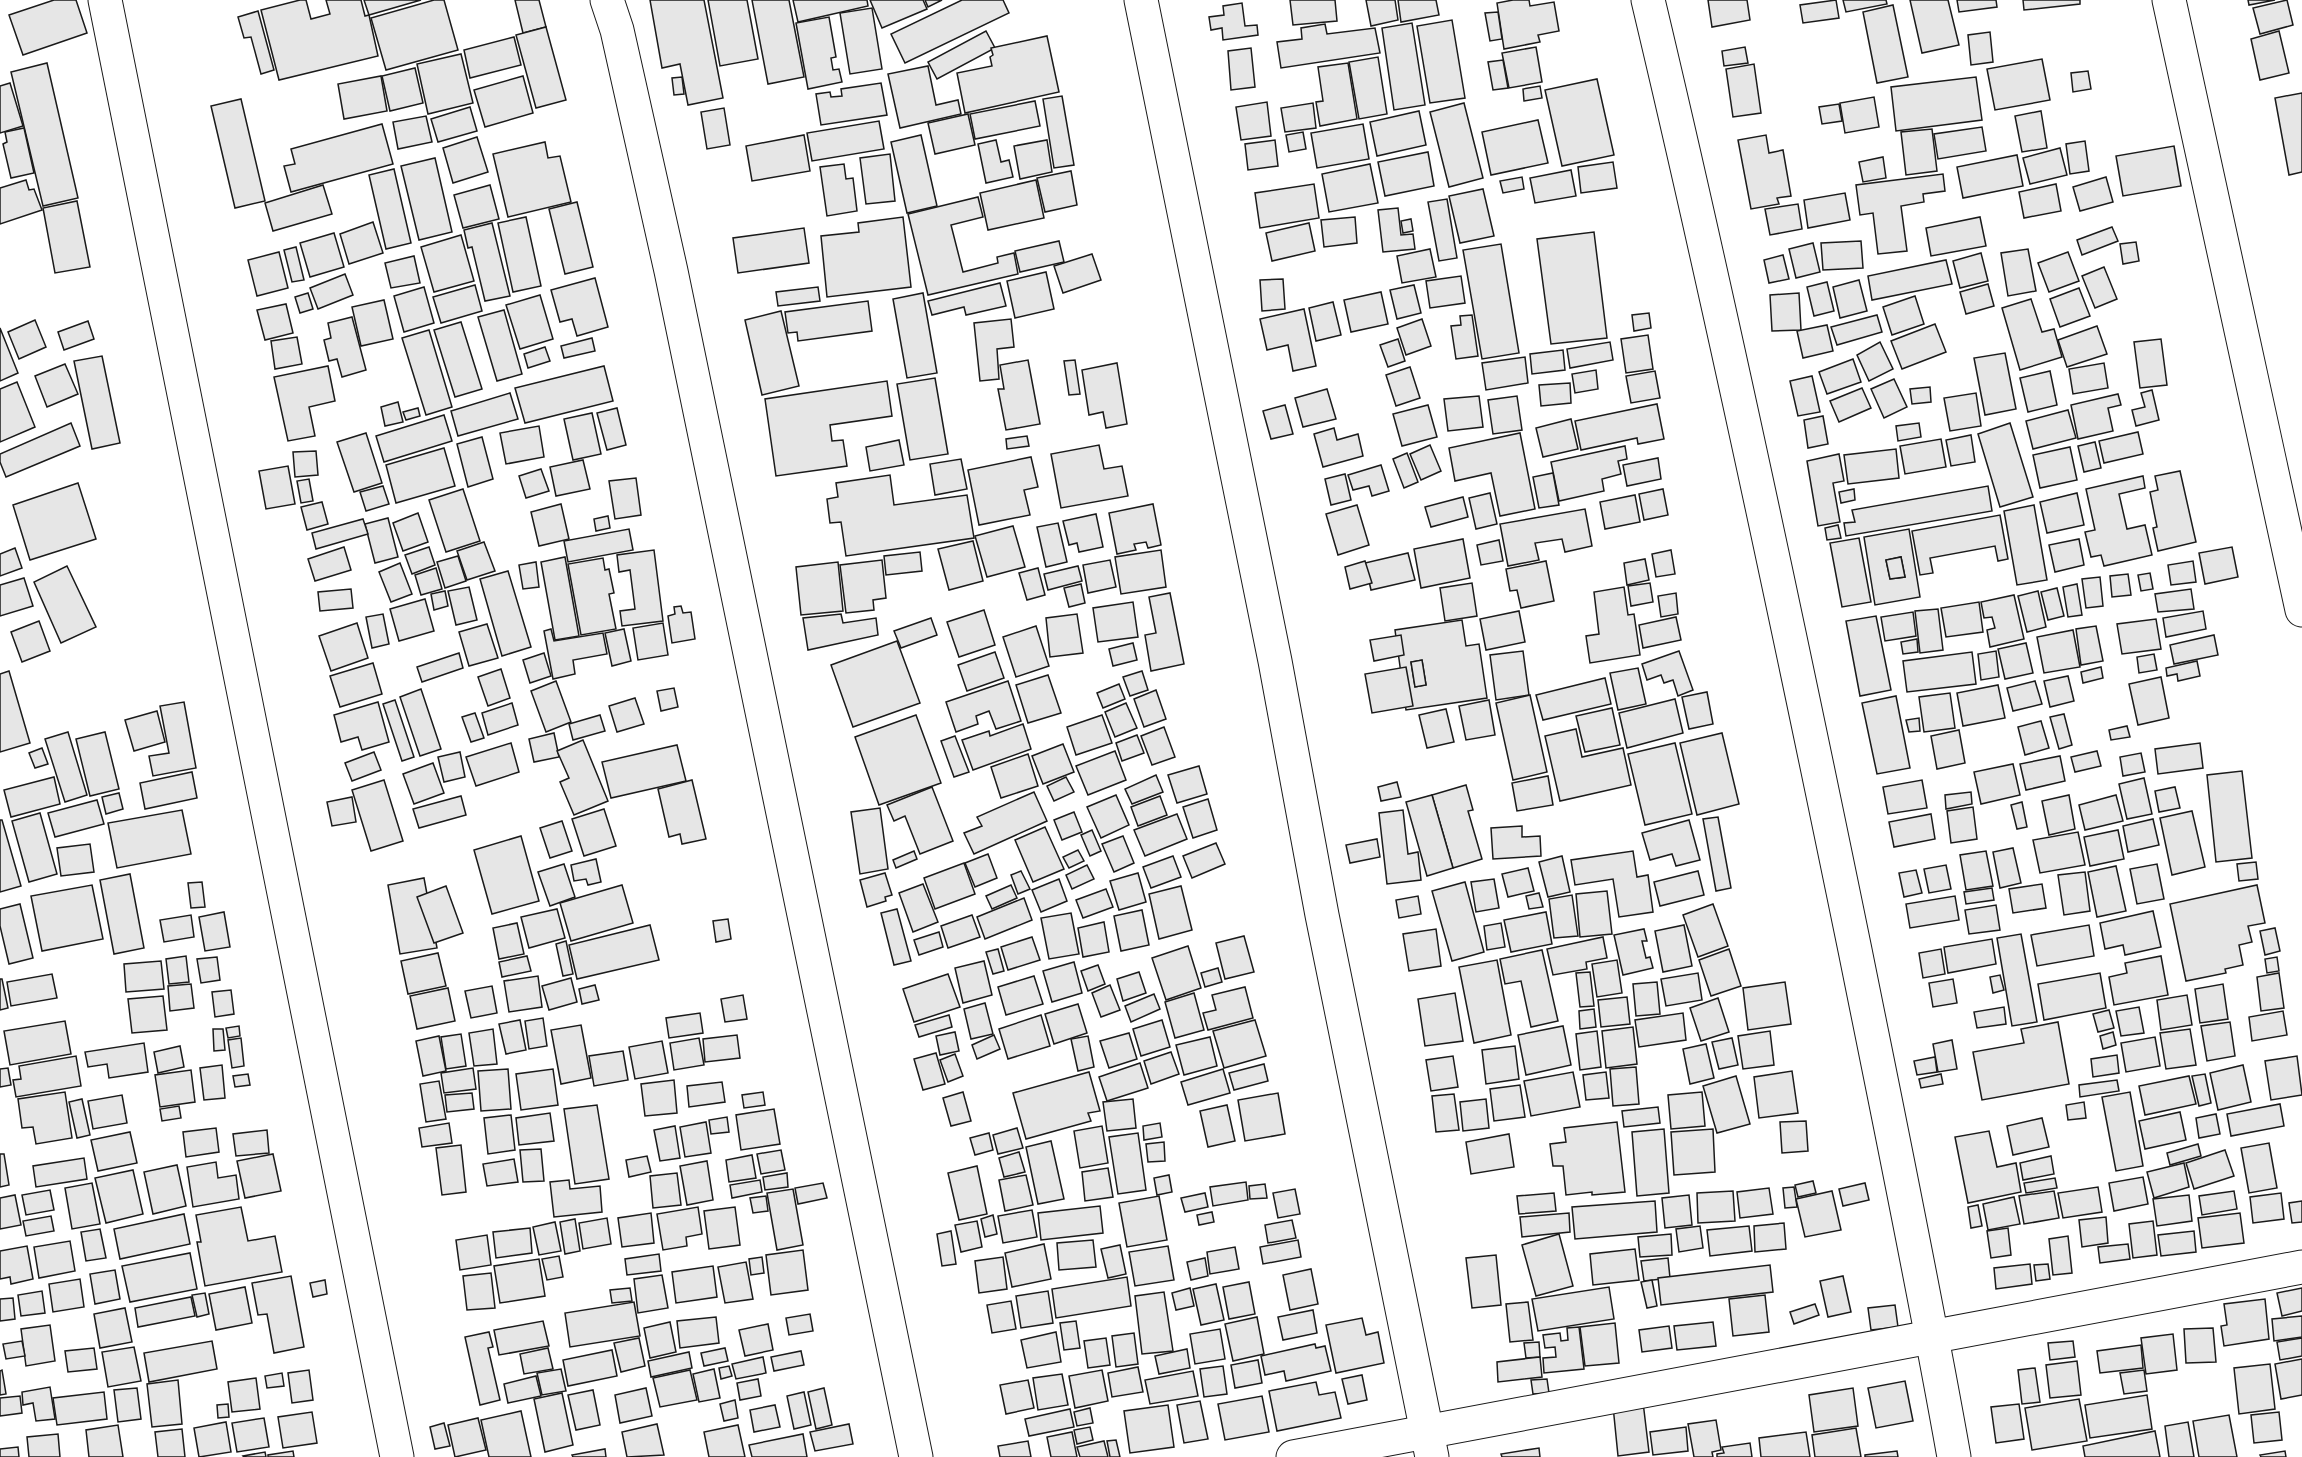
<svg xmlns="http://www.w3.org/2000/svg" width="2302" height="1457" font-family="'Roboto Condensed',sans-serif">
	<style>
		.building { fill: #e6e6e6; stroke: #1a1a1a; stroke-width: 1.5; fill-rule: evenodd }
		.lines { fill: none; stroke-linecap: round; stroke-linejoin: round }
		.minor-casing { stroke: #1a1a1a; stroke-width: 35 }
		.minor { stroke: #fff; stroke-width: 33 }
	</style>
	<rect width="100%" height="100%" fill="#fff"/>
	<g class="building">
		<polygon points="54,0 76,0 87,33 23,55 9,15"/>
		<polygon points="300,0 306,0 311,19 330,14 326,0 361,0 365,16 369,15 378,56 279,80 261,10"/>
		<polygon points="364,0 421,0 369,15"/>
		<polygon points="434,0 444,0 458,50 386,70 371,18"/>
		<polygon points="515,0 539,0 546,27 523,33"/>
		<polygon points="650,0 704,0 723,98 688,105 680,64 662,68"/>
		<polygon points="708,0 747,0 758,59 720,66"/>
		<polygon points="752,0 789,0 804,77 768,84"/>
		<polygon points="793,0 867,0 868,6 798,22"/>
		<polygon points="870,0 923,0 927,9 882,28"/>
		<polygon points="925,0 942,0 928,7"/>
		<polygon points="962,0 1003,0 1009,13 905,63 891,34"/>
		<polygon points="1290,0 1335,0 1337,21 1293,25"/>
		<polygon points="1366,0 1395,0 1398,20 1371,26"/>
		<polygon points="1398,0 1436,0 1439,15 1401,22"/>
		<polygon points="1513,0 1529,0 1530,6 1554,2 1559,31 1538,35 1540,42 1504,49 1497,3"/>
		<polygon points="1708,0 1747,0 1750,20 1712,27"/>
		<polygon points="1836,0 1839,18 1803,23 1800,5"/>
		<polygon points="1843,0 1886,0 1887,4 1846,12"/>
		<polygon points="1910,0 1948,0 1959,45 1922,53"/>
		<polygon points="1957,0 1996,0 1997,7 1959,12"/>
		<polygon points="2023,0 2080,0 2080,4 2024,10"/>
		<polygon points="2248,0 2275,0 2249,5"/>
		<polygon points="2287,0 2293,25 2260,34 2253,8"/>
		<polygon points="1242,3 1245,26 1257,25 1258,35 1223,40 1222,28 1211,30 1209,17 1224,15 1223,6"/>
		<polygon points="1893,5 1908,77 1877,83 1863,12"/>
		<polygon points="872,8 882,69 850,74 840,13"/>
		<polygon points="258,11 274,70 261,74 251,37 244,38 238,17"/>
		<polygon points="1498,12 1502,39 1490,41 1485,13"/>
		<polygon points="829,17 836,57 831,58 833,70 839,69 842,82 808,89 796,23"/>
		<polygon points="1452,20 1465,98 1430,103 1417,26"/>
		<polygon points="1412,23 1425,105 1394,110 1382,28"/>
		<polygon points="1325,24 1327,34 1375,28 1380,53 1281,68 1277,42 1302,39 1301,28"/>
		<polygon points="546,27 566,100 536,108 516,35"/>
		<polygon points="986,31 995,48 937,79 928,62"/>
		<polygon points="2279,31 2289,73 2260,80 2251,39"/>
		<polygon points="1990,32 1993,62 1971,65 1968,35"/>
		<polygon points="1047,36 1059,92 965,113 957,73 992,66 990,57 993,55 991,48"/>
		<polygon points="514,37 521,65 470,78 464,50"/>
		<polygon points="1536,47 1542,82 1509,88 1502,53"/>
		<polygon points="1745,47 1748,63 1724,66 1722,51"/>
		<polygon points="1251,48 1255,87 1231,90 1228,51"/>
		<polygon points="461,54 473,103 428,114 417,64"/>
		<polygon points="1378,57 1387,114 1359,119 1349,62"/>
		<polygon points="2042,59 2050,100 1995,110 1987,69"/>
		<polygon points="1503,60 1508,88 1493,90 1488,62"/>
		<polygon points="47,63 78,198 43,206 11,72"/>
		<polygon points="1348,63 1357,119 1320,126 1316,102 1323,101 1318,67"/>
		<polygon points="1754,64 1761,113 1733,117 1726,69"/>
		<polygon points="928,66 936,105 958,100 961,114 900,128 888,74"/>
		<polygon points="415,68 423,103 390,111 382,76"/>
		<polygon points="2088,71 2091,89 2073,92 2071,73"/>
		<polygon points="381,76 387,111 344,119 338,84"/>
		<polygon points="523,76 533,113 485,127 474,90"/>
		<polygon points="682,77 684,94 674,95 672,78"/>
		<polygon points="1976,77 1982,120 1896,131 1891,87"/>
		<polygon points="1597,79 1614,155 1562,166 1545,90"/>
		<polygon points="10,83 23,126 0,133 0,86"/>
		<polygon points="881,83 887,115 821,125 816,94 830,92 831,97 842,96 841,89"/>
		<polygon points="1540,86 1542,98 1524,101 1523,89"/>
		<polygon points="2302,93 2302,172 2289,175 2275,98"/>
		<polygon points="1062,96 1074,165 1054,168 1043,99"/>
		<polygon points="1874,97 1879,127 1845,133 1840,103"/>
		<polygon points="241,99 265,201 235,208 211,106"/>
		<polygon points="1035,101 1040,126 975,139 970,114"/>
		<polygon points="1267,102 1271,136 1241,140 1236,107"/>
		<polygon points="1313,103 1316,128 1285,132 1281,108"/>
		<polygon points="1464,103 1483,178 1449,187 1430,112"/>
		<polygon points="1839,104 1842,121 1822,124 1819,107"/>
		<polygon points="470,107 477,131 438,142 431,119"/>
		<polygon points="724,108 730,145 707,149 701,112"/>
		<polygon points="1419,111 1426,145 1377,156 1370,122"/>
		<polygon points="2041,111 2047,148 2022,152 2015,116"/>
		<polygon points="968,114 975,145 935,154 928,123"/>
		<polygon points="426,116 432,142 398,149 393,122"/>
		<polygon points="1538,120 1548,163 1491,175 1482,132"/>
		<polygon points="879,121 884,149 812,161 807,133"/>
		<polygon points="382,124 393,164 291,192 284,166 295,164 291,149"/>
		<polygon points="1363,124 1369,159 1317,168 1311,133"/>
		<polygon points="1982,127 1986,151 1938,159 1934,134"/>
		<polygon points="24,128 34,173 11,178 3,144 7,142 5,132"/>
		<polygon points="1932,129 1937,171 1906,175 1901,132"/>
		<polygon points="1303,132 1306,149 1289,152 1286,135"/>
		<polygon points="804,135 810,171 752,181 746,146"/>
		<polygon points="921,135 937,206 907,213 891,142"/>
		<polygon points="1766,135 1769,153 1783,150 1791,196 1777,198 1779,204 1751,209 1738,140"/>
		<polygon points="477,137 488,172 453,183 443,148"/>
		<polygon points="996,140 1001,162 1009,160 1013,177 986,183 978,144"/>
		<polygon points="1047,140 1052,172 1020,179 1014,146"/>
		<polygon points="1275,140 1278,166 1248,170 1245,144"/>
		<polygon points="2085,141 2089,171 2070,174 2066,144"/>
		<polygon points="545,142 548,158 560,156 571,202 508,217 493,154"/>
		<polygon points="2174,146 2181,186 2123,196 2116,156"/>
		<polygon points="2060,148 2067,175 2030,184 2023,158"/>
		<polygon points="1428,152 1434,186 1385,196 1378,162"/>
		<polygon points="890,154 895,201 866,204 860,158"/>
		<polygon points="2017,155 2023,186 1963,198 1957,167"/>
		<polygon points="1883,157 1886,178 1863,182 1859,162"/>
		<polygon points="435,158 452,232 419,240 401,166"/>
		<polygon points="1613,162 1617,188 1581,193 1578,167"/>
		<polygon points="844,164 846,179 853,178 857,211 827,216 820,167"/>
		<polygon points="1370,164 1378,203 1329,212 1322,174"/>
		<polygon points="394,169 411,243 386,249 369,175"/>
		<polygon points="1571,170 1576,196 1535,203 1530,178"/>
		<polygon points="1071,171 1077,205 1045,212 1037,178"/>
		<polygon points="1943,174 1945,191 1923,194 1924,202 1901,206 1907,251 1878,254 1873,213 1860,215 1856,185"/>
		<polygon points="1522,177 1524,189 1503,193 1500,181"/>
		<polygon points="2106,177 2113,202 2080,211 2073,187"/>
		<polygon points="26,180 29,190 34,189 42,210 0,224 0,188"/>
		<polygon points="1036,180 1044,218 988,230 980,193"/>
		<polygon points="1314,184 1319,218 1260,228 1255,193"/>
		<polygon points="2056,184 2061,211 2024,218 2019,192"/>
		<polygon points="323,185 332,214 273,231 265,203"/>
		<polygon points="490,185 499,219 463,228 454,195"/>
		<polygon points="1483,189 1494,236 1460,243 1449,196"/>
		<polygon points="1845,193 1850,220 1808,228 1804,200"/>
		<polygon points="978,197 983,217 951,225 963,272 998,263 997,257 1014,253 1018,274 928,295 908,214"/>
		<polygon points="1447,199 1457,258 1439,261 1428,202"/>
		<polygon points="77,201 90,267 55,273 43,208"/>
		<polygon points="577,202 593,267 565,274 549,209"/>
		<polygon points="1798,204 1802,229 1770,235 1765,209"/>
		<polygon points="1398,208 1401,235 1413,234 1415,249 1383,252 1378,210"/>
		<polygon points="526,217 541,286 513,292 498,223"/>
		<polygon points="903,217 911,287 827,297 821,236 859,232 858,223"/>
		<polygon points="1355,217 1357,243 1324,247 1321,220"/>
		<polygon points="1980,217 1986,246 1931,256 1926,228"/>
		<polygon points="1411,219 1413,231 1403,233 1401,221"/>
		<polygon points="373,222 383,253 349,264 340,234"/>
		<polygon points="492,223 510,296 485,301 472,247 468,248 464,230"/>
		<polygon points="1309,223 1315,251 1272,261 1266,233"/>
		<polygon points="2112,227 2118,241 2082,255 2077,240"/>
		<polygon points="804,228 809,263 738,273 733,238"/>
		<polygon points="1594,232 1607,338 1551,344 1537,239"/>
		<polygon points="334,233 344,267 310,277 300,243"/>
		<polygon points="461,235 474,281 434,292 421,247"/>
		<polygon points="1059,241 1064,262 1020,272 1015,251"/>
		<polygon points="1861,241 1863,268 1823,270 1821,243"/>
		<polygon points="2136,242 2139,261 2123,264 2120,244"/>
		<polygon points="1813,243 1820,272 1796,278 1789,249"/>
		<polygon points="1501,244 1519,353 1482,359 1463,250"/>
		<polygon points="296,247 304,280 292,282 284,250"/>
		<polygon points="1430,249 1436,277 1402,283 1397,256"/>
		<polygon points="2028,249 2036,291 2008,296 2001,253"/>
		<polygon points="279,252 288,288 257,296 248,260"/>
		<polygon points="2068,252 2079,281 2049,292 2038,263"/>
		<polygon points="1981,253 1988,281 1960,288 1953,261"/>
		<polygon points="1092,254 1101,280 1063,293 1054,266"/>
		<polygon points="1783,255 1789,279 1769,283 1764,260"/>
		<polygon points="414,256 420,283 391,288 385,263"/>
		<polygon points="1946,260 1952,284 1872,300 1868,276"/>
		<polygon points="2104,267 2117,299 2095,308 2082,276"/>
		<polygon points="1046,272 1054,309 1015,318 1007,281"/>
		<polygon points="345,274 353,295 318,309 310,288"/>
		<polygon points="1461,276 1465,303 1430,308 1426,281"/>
		<polygon points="595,278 608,327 577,336 572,319 560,322 551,290"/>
		<polygon points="1283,279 1285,309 1262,311 1260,280"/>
		<polygon points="1859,280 1867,311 1840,318 1833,287"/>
		<polygon points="1827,282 1834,311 1814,316 1807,287"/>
		<polygon points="1000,283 1006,306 966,315 964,307 932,315 928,301"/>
		<polygon points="1988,284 1994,306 1966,314 1960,292"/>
		<polygon points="475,285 482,311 441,323 433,297"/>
		<polygon points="1414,285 1421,313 1397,319 1390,290"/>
		<polygon points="424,287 434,323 404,332 394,296"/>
		<polygon points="818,287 820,301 778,306 776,292"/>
		<polygon points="2079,288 2090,316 2060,327 2050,299"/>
		<polygon points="1381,292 1388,324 1351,332 1344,300"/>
		<polygon points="308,293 313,309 300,313 295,297"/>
		<polygon points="923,293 937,373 907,378 893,299"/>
		<polygon points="1799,293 1801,330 1772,331 1770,295"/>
		<polygon points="540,295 553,339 520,349 506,305"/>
		<polygon points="1915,296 1924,324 1892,335 1883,307"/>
		<polygon points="2031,299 2042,332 2054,329 2062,357 2020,370 2002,308"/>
		<polygon points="384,300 393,339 361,346 352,307"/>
		<polygon points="868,301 872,331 798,341 797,332 788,333 785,312"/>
		<polygon points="1333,302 1341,335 1316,341 1309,308"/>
		<polygon points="286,304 293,333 265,340 257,310"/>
		<polygon points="1304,309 1316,366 1293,371 1288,345 1267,350 1260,319"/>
		<polygon points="504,310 522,374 497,381 478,317"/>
		<polygon points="781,311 799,386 762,395 745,320"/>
		<polygon points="1649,313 1651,328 1634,331 1632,315"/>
		<polygon points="1472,315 1478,356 1456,359 1451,326 1461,325 1460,316"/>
		<polygon points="1877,315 1882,332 1837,345 1831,327"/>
		<polygon points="352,317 366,370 342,377 337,359 329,361 324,340 331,338 328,323"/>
		<polygon points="1011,319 1014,347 997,349 999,379 980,381 974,323"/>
		<polygon points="1422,319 1431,346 1406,355 1397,328"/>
		<polygon points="35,320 46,347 19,359 8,332"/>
		<polygon points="88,321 94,339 64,350 58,332"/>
		<polygon points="461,322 482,389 455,397 434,330"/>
		<polygon points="1935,324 1946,352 1902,369 1891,341"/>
		<polygon points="1827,325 1833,351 1803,358 1797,331"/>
		<polygon points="2097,326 2107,354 2067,367 2058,340"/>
		<polygon points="0,328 18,373 0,381"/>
		<polygon points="429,330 452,407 426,415 402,338"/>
		<polygon points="1648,335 1653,369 1626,373 1621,339"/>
		<polygon points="297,337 302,364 275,369 271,341"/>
		<polygon points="592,338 595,351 564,358 561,346"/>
		<polygon points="1398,339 1405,361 1388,367 1380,345"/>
		<polygon points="2161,339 2167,385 2140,388 2134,342"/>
		<polygon points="1610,342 1613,360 1570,368 1567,349"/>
		<polygon points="1880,342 1893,369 1869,381 1857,355"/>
		<polygon points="545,347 550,361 528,368 524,354"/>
		<polygon points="1563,350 1565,370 1532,374 1530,354"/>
		<polygon points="2005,353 2016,409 1985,415 1974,358"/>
		<polygon points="102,356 120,443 92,449 74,361"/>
		<polygon points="1525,357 1528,383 1486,390 1482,363"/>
		<polygon points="1853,359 1861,382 1827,394 1819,372"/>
		<polygon points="1028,360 1040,424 1006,430 998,389 1004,389 1000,365"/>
		<polygon points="1075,360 1080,394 1069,395 1064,361"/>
		<polygon points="1117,363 1127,424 1106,428 1103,412 1089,415 1082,370"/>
		<polygon points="2104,363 2108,388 2073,394 2069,369"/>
		<polygon points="65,364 78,394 47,407 35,376"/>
		<polygon points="328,366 335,401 309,407 315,436 288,441 274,377"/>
		<polygon points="604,366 613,401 525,423 515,388"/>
		<polygon points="1410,367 1420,398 1396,406 1386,375"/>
		<polygon points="1596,370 1598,389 1575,393 1572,374"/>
		<polygon points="1655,371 1660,398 1631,403 1626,376"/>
		<polygon points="2050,371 2057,405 2028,412 2020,378"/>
		<polygon points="1812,376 1820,412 1798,416 1790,381"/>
		<polygon points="935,378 948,454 910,460 897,384"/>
		<polygon points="1894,379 1907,407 1884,418 1871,389"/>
		<polygon points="887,381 892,416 830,425 832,441 843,440 847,466 776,476 765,399"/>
		<polygon points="17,382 35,427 0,442 0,389"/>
		<polygon points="1570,383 1571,403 1541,406 1539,385"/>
		<polygon points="1930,387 1931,402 1912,404 1910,389"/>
		<polygon points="1862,388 1871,408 1839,422 1830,401"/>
		<polygon points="1327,389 1336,419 1303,427 1295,398"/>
		<polygon points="2152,390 2159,420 2136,426 2132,410 2145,407 2141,393"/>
		<polygon points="510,393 518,419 458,436 451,411"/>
		<polygon points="1976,393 1981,426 1950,431 1944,398"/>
		<polygon points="2118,394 2121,405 2108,408 2113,431 2078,439 2071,405"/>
		<polygon points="1479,396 1483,427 1448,431 1444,399"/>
		<polygon points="1517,396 1522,430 1493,434 1488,400"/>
		<polygon points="398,402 403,422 385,426 381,407"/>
		<polygon points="1657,404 1664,439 1638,444 1637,438 1581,450 1575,421"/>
		<polygon points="1285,405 1293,434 1271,439 1263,411"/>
		<polygon points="1428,405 1437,437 1402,446 1393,414"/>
		<polygon points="418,408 420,416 406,420 403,412"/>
		<polygon points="617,408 626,445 607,450 597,413"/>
		<polygon points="2068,410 2076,438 2033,449 2026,421"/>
		<polygon points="592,413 601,454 573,460 564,419"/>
		<polygon points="444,415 452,441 384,462 376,436"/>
		<polygon points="1823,416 1828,444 1808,448 1804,420"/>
		<polygon points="1571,419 1578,449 1543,457 1536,428"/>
		<polygon points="71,423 80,446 6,477 0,462 0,454"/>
		<polygon points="1919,423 1921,437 1898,441 1896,426"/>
		<polygon points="2010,423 2033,497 2000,507 1978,434"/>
		<polygon points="539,426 544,457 506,464 500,433"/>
		<polygon points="1334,428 1337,440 1358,434 1363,456 1323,467 1314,434"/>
		<polygon points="2138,432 2143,454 2104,463 2099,441"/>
		<polygon points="366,433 382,483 354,492 337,442"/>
		<polygon points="1520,433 1535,509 1500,516 1491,473 1455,481 1449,448"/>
		<polygon points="1971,435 1975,462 1951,466 1946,440"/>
		<polygon points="1027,436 1029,446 1007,449 1006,439"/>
		<polygon points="482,437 493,479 468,487 457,444"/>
		<polygon points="1941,439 1946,467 1905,474 1900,446"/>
		<polygon points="899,440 904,465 870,471 866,447"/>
		<polygon points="2095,442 2101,468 2084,472 2078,446"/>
		<polygon points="1099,445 1104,469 1122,466 1128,496 1061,508 1051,454"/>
		<polygon points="1430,445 1441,471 1421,480 1410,454"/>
		<polygon points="1625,446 1627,459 1618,461 1621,474 1602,479 1604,491 1559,501 1551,462"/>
		<polygon points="2070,447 2077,480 2040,488 2033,455"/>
		<polygon points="444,448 455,486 396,503 386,465"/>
		<polygon points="1896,449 1899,478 1848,484 1844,455"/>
		<polygon points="316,451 318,475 295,477 293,452"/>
		<polygon points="1407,453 1418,482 1404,488 1393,459"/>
		<polygon points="1839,454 1844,481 1833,483 1840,522 1818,526 1807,461"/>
		<polygon points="1031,457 1038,487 1024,490 1030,515 979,525 968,470"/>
		<polygon points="1658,458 1661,479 1627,486 1623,465"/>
		<polygon points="961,459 967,489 935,495 930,464"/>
		<polygon points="583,460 590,489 556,496 550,467"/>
		<polygon points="1381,465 1389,491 1372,496 1369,486 1353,490 1348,475"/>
		<polygon points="288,466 295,504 266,509 259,471"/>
		<polygon points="541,469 549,491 526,498 519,476"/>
		<polygon points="2180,471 2196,542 2158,551 2153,528 2157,527 2150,492 2158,490 2155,476"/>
		<polygon points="1553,473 1559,505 1539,508 1533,477"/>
		<polygon points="1345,474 1351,500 1331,505 1325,479"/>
		<polygon points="890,475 894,505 967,495 974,538 846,556 841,522 830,523 827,499 838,497 836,483"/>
		<polygon points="2143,476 2145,488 2119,494 2127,529 2145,525 2152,555 2104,566 2101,555 2091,557 2085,532 2095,530 2086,489"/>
		<polygon points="636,478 641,515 615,519 609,481"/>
		<polygon points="309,479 313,501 301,503 297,481"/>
		<polygon points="78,483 96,539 30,560 13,505"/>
		<polygon points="383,486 389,504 366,511 360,492"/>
		<polygon points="1988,486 1992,511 1846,536 1844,523 1855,522 1852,510"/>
		<polygon points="463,489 480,541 446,552 429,500"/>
		<polygon points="1663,489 1668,515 1644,520 1639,494"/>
		<polygon points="1854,489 1855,500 1841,503 1839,492"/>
		<polygon points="1490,493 1497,524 1476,529 1469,498"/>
		<polygon points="2077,493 2084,525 2047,533 2040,502"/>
		<polygon points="1635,495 1640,522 1605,529 1600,502"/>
		<polygon points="1463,497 1468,517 1431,527 1425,507"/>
		<polygon points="322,502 328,524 307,530 301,507"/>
		<polygon points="561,504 569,539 539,546 531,512"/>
		<polygon points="1153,504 1161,545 1148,548 1146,542 1134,544 1136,550 1117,554 1109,513"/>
		<polygon points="1357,505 1369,545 1338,555 1326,514"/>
		<polygon points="2034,505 2047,580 2017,585 2004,511"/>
		<polygon points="1585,509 1592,546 1565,552 1562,539 1535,543 1539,560 1508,566 1500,524"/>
		<polygon points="418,513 428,542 403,551 393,523"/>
		<polygon points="1096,514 1103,547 1079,552 1077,543 1069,545 1063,521"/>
		<polygon points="2000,515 2008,559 1998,561 1995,546 1930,558 1933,573 1920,575 1912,531"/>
		<polygon points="608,516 610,528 596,531 594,519"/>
		<polygon points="388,518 398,557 375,563 365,524"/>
		<polygon points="363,519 368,534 316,549 312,533"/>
		<polygon points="1058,523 1067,562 1046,567 1037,527"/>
		<polygon points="1838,525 1841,538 1827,540 1825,528"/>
		<polygon points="1013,526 1025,567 987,577 975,536"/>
		<polygon points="629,529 633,550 568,562 564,541"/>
		<path d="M 1909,529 L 1920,597 L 1875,605 L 1864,537 ZM 1901,557 L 1905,577 L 1890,579 L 1886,560 Z"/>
		<polygon points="1859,538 1871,602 1842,607 1830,543"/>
		<polygon points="1463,539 1470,578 1421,588 1414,549"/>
		<polygon points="2079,539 2084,565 2055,572 2049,545"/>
		<polygon points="1499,540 1503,561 1481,565 1477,545"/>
		<polygon points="973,541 983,581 949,590 938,549"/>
		<polygon points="484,542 495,571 467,580 457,551"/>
		<polygon points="344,547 351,570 315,581 308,559"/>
		<polygon points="429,547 435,565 412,574 405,555"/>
		<polygon points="2232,547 2238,577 2205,584 2199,553"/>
		<polygon points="15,548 22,568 0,576 0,554"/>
		<polygon points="654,550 663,621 622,626 620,611 635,609 630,570 619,572 617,555"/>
		<polygon points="1161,550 1166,587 1121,594 1115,557"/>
		<polygon points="1671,550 1675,574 1656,577 1652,554"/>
		<polygon points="920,552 922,571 886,575 884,556"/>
		<polygon points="1408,553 1415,580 1371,590 1365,563"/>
		<polygon points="458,556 466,581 445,588 437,562"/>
		<polygon points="565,557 579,636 555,640 541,562"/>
		<polygon points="1901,557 1905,577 1890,579 1886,560"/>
		<polygon points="603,558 605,570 609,569 614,593 609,594 616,629 581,635 568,564"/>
		<polygon points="1645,559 1649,580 1627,585 1624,563"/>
		<polygon points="882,560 886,598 873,600 874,610 846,613 840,565"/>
		<polygon points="1110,560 1116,587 1088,593 1083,565"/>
		<polygon points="1365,561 1372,583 1350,589 1345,567"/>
		<polygon points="1546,561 1554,601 1521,608 1517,590 1510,591 1506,569"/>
		<polygon points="2193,561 2196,582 2171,585 2168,565"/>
		<polygon points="536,562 539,587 523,589 519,565"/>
		<polygon points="838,562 843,611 801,615 796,567"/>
		<polygon points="400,563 412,594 391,602 379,572"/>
		<polygon points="67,566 96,627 61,643 34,582"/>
		<polygon points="1078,566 1082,581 1048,590 1044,574"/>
		<polygon points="436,568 442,589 421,595 415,575"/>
		<polygon points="1038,568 1045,595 1027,600 1019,573"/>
		<polygon points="508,571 531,647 502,656 480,579"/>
		<polygon points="2150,573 2153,589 2141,591 2138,575"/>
		<polygon points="2128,574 2131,595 2112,597 2110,576"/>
		<polygon points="2100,577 2103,606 2086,608 2082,579"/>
		<polygon points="24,578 33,606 0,616 0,585"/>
		<polygon points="1472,583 1477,616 1445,621 1440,588"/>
		<polygon points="1650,583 1653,602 1631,606 1628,586"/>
		<polygon points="1081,584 1085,603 1069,607 1064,588"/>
		<polygon points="2077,584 2082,615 2068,617 2063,587"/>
		<polygon points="469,587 477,620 456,625 448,591"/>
		<polygon points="1624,587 1628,615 1634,614 1640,655 1590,663 1586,636 1599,634 1594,592"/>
		<polygon points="2057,588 2064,616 2048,620 2041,592"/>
		<polygon points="351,589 353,608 320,611 318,592"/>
		<polygon points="2191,589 2194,609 2158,612 2155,594"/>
		<polygon points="445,591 448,606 434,610 431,594"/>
		<polygon points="2038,591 2046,627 2027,632 2018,596"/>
		<polygon points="1170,593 1184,664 1151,671 1145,635 1156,633 1149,597"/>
		<polygon points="1676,593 1678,614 1661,617 1658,596"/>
		<polygon points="2014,595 2024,639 1990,647 1987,630 1995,628 1992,617 1984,618 1981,602"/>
		<polygon points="425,599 434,631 399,641 390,609"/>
		<polygon points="1133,602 1138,637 1098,642 1093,608"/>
		<polygon points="1979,602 1983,632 1946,637 1941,608"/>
		<polygon points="681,606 683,613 691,612 695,639 672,643 668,616 675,614 674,607"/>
		<polygon points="1938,609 1943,650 1920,653 1915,611"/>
		<polygon points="984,610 995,645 959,657 947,622"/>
		<polygon points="1519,611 1525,642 1486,650 1480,619"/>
		<polygon points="2203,611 2206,629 2166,637 2163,618"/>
		<polygon points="1913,612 1916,636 1885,641 1881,617"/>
		<polygon points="383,614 389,644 372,648 366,617"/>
		<polygon points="841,614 843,623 876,618 878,635 808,650 803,618"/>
		<polygon points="1077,614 1083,653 1050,657 1046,618"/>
		<polygon points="1876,616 1891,690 1860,696 1846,621"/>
		<polygon points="1676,617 1681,640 1643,648 1639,625"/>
		<polygon points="931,618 937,635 901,648 894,631"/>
		<polygon points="2156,619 2161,649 2122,654 2117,624"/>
		<path d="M 1462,620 L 1466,646 L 1479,644 L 1487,698 L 1406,710 L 1395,630 ZM 1422,660 L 1426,685 L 1415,687 L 1411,662 Z"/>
		<polygon points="39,621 50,651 22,662 11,632"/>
		<polygon points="357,623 368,658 331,671 319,636"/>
		<polygon points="663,623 668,655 638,660 633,628"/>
		<polygon points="487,624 498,658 469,666 459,632"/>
		<polygon points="1036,626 1049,666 1016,677 1003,637"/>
		<polygon points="2096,626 2103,661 2081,665 2076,629"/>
		<polygon points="551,629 554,641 603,633 607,654 573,660 575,674 553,679 544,631"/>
		<polygon points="624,629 631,661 612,666 605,633"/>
		<polygon points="2073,630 2080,667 2044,673 2037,637"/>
		<polygon points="1401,635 1404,655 1374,661 1370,640"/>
		<polygon points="2214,635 2218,655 2174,664 2170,645"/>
		<polygon points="1917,639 1918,652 1903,654 1901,642"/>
		<polygon points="897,641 920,703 853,727 831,665"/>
		<polygon points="1133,643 1137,660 1113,666 1109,649"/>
		<polygon points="2026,643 2033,673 2005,679 1998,649"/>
		<polygon points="1523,651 1529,695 1496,700 1490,655"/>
		<polygon points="1679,651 1693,690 1678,696 1673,680 1664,683 1661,675 1647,680 1642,664"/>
		<polygon points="1996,651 1999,677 1981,680 1978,654"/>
		<polygon points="995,652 1004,678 967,691 958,665"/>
		<polygon points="1972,652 1976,684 1907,692 1903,661"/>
		<polygon points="459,653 463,668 422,682 417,667"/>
		<polygon points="544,653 551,676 530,683 523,660"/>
		<polygon points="2154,654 2157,670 2139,673 2137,657"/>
		<polygon points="1422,660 1426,685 1415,687 1411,662"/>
		<polygon points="2197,661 2200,676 2178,681 2177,674 2167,676 2166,668"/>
		<polygon points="373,663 382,694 340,707 330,676"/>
		<polygon points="1406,667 1413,706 1372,713 1365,674"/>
		<polygon points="2101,667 2103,678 2083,683 2081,672"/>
		<polygon points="1638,668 1646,704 1618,710 1610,673"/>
		<polygon points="501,669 510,698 488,706 478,677"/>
		<polygon points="9,671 30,743 0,752 0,674"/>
		<polygon points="1142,671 1148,690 1130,696 1123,677"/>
		<polygon points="1048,675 1061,713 1028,723 1016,685"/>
		<polygon points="2068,676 2074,701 2050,707 2044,681"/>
		<polygon points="2161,677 2169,718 2138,725 2129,684"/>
		<polygon points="1605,678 1611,704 1543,720 1536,695"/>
		<polygon points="556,681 571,722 546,732 531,691"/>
		<polygon points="1008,681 1021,721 996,729 989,711 976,716 978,724 956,732 946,702"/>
		<polygon points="2035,681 2042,704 2013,711 2007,688"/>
		<polygon points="1119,684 1125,699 1103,708 1097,693"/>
		<polygon points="1998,685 2005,718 1963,726 1957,693"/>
		<polygon points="674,688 678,707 661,711 657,691"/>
		<polygon points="421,689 441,749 420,756 400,697"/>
		<polygon points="1156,690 1166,719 1144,727 1134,699"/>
		<polygon points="1707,692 1713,724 1689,729 1682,697"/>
		<polygon points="1950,693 1955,728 1924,732 1919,697"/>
		<polygon points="1530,695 1547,772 1513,780 1496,703"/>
		<polygon points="1896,696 1910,768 1877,774 1862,703"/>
		<polygon points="635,698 644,724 617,732 609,706"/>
		<polygon points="1675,699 1683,733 1627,748 1619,713"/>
		<polygon points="395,700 414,757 402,761 383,704"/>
		<polygon points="1489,700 1495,735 1466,740 1459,706"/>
		<polygon points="184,702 196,768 153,776 149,756 169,753 160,706"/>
		<polygon points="378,702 389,742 362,750 358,737 341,742 334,715"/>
		<polygon points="512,703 518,725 488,735 482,713"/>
		<polygon points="1126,703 1137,728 1115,737 1105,712"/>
		<polygon points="1612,708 1620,745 1585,752 1576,716"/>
		<polygon points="1446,709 1454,742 1427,748 1419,715"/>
		<polygon points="157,711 165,742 134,751 125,720"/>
		<polygon points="475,713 484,738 471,742 462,717"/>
		<polygon points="2064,714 2072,745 2059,749 2050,717"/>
		<polygon points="600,715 605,731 573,740 569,724"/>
		<polygon points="916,715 941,783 879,805 855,737"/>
		<polygon points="1102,715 1112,743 1076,755 1067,727"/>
		<polygon points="1919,718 1920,731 1909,732 1906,720"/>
		<polygon points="2041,721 2049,748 2025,755 2018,727"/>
		<polygon points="1023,724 1031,749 973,770 962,740 989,731 990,736"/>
		<polygon points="2127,726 2130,737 2111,740 2109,730"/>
		<polygon points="1164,727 1175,757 1152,765 1141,736"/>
		<polygon points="1576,729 1582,757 1623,748 1631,785 1560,801 1545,736"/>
		<polygon points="1959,730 1965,763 1937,769 1931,736"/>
		<polygon points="68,732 87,795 65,802 45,739"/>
		<polygon points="105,732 119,789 90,796 76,739"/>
		<polygon points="554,733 559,757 534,762 529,739"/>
		<polygon points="1722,733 1739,804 1697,815 1680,743"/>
		<polygon points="1137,735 1144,753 1122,761 1116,743"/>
		<polygon points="955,736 969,772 954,777 941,741"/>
		<polygon points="583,740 608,801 574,815 560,782 569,778 557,751"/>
		<polygon points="511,743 519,772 476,786 466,757"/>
		<polygon points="1675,743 1692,814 1645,825 1628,754"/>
		<polygon points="2200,743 2203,768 2158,774 2155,749"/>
		<polygon points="1063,744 1074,772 1043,784 1032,756"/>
		<polygon points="677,745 686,781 611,798 602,762"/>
		<polygon points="42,748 48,764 35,768 29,753"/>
		<polygon points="1115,751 1126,780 1088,795 1076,766"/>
		<polygon points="2097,751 2101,766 2075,772 2071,757"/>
		<polygon points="374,752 381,770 352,781 345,763"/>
		<polygon points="460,752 465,777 444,782 438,757"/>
		<polygon points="2141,753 2145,772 2123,776 2120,757"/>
		<polygon points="1028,754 1038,786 1001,798 991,767"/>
		<polygon points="2060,756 2065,781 2026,790 2020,764"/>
		<polygon points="433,763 444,793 414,804 403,774"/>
		<polygon points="2013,764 2020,795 1981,804 1974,772"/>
		<polygon points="1199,766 1207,794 1177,803 1168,775"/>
		<polygon points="2242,771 2252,858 2216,862 2207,775"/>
		<polygon points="192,772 197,798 145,809 140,783"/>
		<polygon points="1156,775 1163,792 1132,804 1125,789"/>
		<polygon points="1548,776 1553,805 1517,811 1512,783"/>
		<polygon points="54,777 60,804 11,817 4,790"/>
		<polygon points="1066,777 1074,792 1054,801 1047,786"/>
		<polygon points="2144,778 2152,814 2127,819 2119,784"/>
		<polygon points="384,780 403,841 371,851 352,790"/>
		<polygon points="692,780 706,839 682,844 680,834 669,837 658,789"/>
		<polygon points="1922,780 1927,808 1888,814 1883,787"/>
		<polygon points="1397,782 1401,797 1381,801 1378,787"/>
		<polygon points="1466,785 1473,810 1468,811 1482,859 1453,868 1432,795"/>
		<polygon points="932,787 953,841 920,854 905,816 894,821 887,805"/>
		<polygon points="2175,787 2180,808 2159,812 2155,791"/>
		<polygon points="1034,792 1047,821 974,854 964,833 982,826 977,817"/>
		<polygon points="1971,792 1972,804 1946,809 1945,795"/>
		<polygon points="119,793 123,809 106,814 102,797"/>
		<polygon points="1116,795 1129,825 1101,838 1087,807"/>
		<polygon points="1432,795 1453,868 1427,876 1406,802"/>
		<polygon points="2069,795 2075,829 2049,835 2042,801"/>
		<polygon points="2116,795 2123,821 2085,830 2079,805"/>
		<polygon points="461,796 466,815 419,828 413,809"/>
		<polygon points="1160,796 1167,815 1138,826 1131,807"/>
		<polygon points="352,797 356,822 332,826 327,802"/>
		<polygon points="1208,799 1217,830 1193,838 1183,807"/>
		<polygon points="97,800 104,824 55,837 48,813"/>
		<polygon points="2022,802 2027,827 2017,829 2011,805"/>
		<polygon points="1973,807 1977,839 1951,843 1947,811"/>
		<polygon points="880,808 888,869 860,874 851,812"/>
		<polygon points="604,809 616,846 584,856 572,819"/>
		<polygon points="182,810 191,854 117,868 108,823"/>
		<polygon points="1403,810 1408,854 1418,852 1421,880 1387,884 1379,813"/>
		<polygon points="2192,811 2205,867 2172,875 2160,818"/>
		<polygon points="1074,812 1082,832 1062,840 1054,820"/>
		<polygon points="40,813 57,874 29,882 12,821"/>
		<polygon points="1177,814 1187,839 1145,856 1134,830"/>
		<polygon points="1931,814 1935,839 1894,847 1889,822"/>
		<polygon points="1718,817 1731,888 1716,891 1703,819"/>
		<polygon points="2153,819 2159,845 2128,852 2123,826"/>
		<polygon points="0,820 2,820 21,886 0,892"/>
		<polygon points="1689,820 1700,860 1676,866 1672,854 1650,860 1642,833"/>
		<polygon points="562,821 572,851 550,858 540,828"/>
		<polygon points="1522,826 1522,837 1540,836 1541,856 1493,859 1491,828"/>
		<polygon points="1045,827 1064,869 1033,882 1015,840"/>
		<polygon points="1092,830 1101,851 1090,856 1081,835"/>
		<polygon points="2118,830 2124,859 2090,866 2084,837"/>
		<polygon points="2078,832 2085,865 2040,873 2033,840"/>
		<polygon points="521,836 539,901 492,914 474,850"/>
		<polygon points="1123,836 1134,863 1114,872 1102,844"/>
		<polygon points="1377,839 1380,857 1350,863 1346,845"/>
		<polygon points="1216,843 1225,864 1192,878 1183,856"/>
		<polygon points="90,844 94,872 61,876 57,848"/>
		<polygon points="2013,848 2021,883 2000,888 1993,852"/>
		<polygon points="1078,850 1084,861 1069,868 1063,857"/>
		<polygon points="914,851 917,859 896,868 893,860"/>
		<polygon points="1633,851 1637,877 1648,875 1653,912 1619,917 1613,879 1575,885 1571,860"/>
		<polygon points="1986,851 1993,886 1966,890 1960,855"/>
		<polygon points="988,854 997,878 975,887 965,863"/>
		<polygon points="1173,856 1181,877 1151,888 1143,867"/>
		<polygon points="1562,856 1570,892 1548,897 1539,862"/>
		<polygon points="596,859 601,882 588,885 586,879 574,881 571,865"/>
		<polygon points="2256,862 2258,879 2239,881 2237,864"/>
		<polygon points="964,863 975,894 935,909 924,878"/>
		<polygon points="564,864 575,897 550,906 538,872"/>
		<polygon points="2157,864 2164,899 2137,904 2130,869"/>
		<polygon points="1087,865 1094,879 1072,889 1066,875"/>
		<polygon points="1946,865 1951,889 1929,893 1924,869"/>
		<polygon points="2116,866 2126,911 2097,917 2088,872"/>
		<polygon points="1528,868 1534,891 1508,897 1502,874"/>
		<polygon points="1916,870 1922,893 1904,897 1899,873"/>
		<polygon points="1021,871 1030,889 1018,894 1011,875"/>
		<polygon points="1698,871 1704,895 1660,906 1654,882"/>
		<polygon points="2085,872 2090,911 2064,915 2058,875"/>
		<polygon points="885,873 892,895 885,897 886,901 867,907 860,880"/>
		<polygon points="1138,873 1146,902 1119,910 1110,881"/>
		<polygon points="130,874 144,948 114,954 100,880"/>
		<polygon points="424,878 437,948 400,954 388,885"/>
		<polygon points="1059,879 1067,901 1041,912 1032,890"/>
		<polygon points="1494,879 1499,908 1476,912 1471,882"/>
		<polygon points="202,882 205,907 191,908 188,883"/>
		<polygon points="1465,882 1484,952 1452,961 1432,891"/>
		<polygon points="923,884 938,922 913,932 899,893"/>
		<polygon points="2042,884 2046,908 2013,913 2009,889"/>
		<polygon points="92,885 103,939 42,951 31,896"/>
		<polygon points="622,885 633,923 571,941 560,903"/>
		<polygon points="1011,885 1017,898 992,909 986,896"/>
		<polygon points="2257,885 2265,923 2248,926 2252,942 2239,945 2243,965 2225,969 2226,973 2186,981 2170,904"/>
		<polygon points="446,886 463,933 434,943 417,897"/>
		<polygon points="1181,886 1192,930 1159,939 1149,894"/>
		<polygon points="1992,888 1994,900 1966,904 1964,892"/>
		<polygon points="1106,889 1113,907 1083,918 1076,900"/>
		<polygon points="1607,891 1612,934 1580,937 1576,894"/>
		<polygon points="1539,893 1543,907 1529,909 1526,896"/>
		<polygon points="1572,895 1578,936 1554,938 1549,899"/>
		<polygon points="1418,896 1421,914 1399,918 1396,900"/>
		<polygon points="1955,896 1959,920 1910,928 1906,904"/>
		<polygon points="1024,898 1032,920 985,939 977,917"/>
		<polygon points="20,904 33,958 9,964 0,926 0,909"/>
		<polygon points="1713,904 1728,946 1698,957 1683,915"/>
		<polygon points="1996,905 2000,930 1969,934 1965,910"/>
		<polygon points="557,909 565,938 529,948 521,917"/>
		<polygon points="897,909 911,961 894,965 881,913"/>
		<polygon points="1142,910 1149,945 1121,951 1114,916"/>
		<polygon points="2153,911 2161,947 2125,955 2123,945 2105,949 2100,923"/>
		<polygon points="224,912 230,947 205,951 199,917"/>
		<polygon points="1546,912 1552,944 1511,952 1504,920"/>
		<polygon points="1071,913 1079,954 1049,959 1041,918"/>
		<polygon points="191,915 194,937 164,942 160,920"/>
		<polygon points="972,915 980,937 948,948 941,926"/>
		<polygon points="728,919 731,939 716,942 713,921"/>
		<polygon points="1104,922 1109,952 1083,957 1078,928"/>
		<polygon points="517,923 524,954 499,959 493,928"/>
		<polygon points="1501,923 1505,947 1487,950 1484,926"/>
		<polygon points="650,925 659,960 577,979 569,945"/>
		<polygon points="1684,925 1692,966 1663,972 1655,931"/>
		<polygon points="2089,925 2094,956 2037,966 2031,935"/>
		<polygon points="2275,928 2280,951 2265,955 2260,931"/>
		<polygon points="1436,929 1441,966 1409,971 1403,934"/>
		<polygon points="1644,929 1647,941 1642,941 1646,958 1650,957 1653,968 1623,975 1614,935"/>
		<polygon points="939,932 943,947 919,955 914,940"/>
		<polygon points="2021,934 2037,1022 2012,1026 1997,938"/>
		<polygon points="1244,936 1254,972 1225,979 1216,943"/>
		<polygon points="1032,937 1040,960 1008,970 1001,947"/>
		<polygon points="1603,937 1607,958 1586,962 1587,969 1553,975 1547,949"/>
		<polygon points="1992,939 1996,964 1948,973 1944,947"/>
		<polygon points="566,941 573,974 563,976 556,944"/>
		<polygon points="1188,946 1201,988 1166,1000 1152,958"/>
		<polygon points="998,949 1004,971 993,974 986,952"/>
		<polygon points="1729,949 1741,986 1711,996 1699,960"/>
		<polygon points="1941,949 1945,974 1923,978 1919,953"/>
		<polygon points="1542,950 1558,1021 1531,1027 1521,981 1505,984 1500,959"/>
		<polygon points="438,953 446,986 408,994 401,961"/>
		<polygon points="186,956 189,982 169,984 166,959"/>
		<polygon points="527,956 531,971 502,977 499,962"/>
		<polygon points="2161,956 2168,995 2114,1005 2109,977 2127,973 2125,963"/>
		<polygon points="217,957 220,980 201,983 197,959"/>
		<polygon points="2277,957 2279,971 2267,973 2265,959"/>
		<polygon points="1497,960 1511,1035 1474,1043 1459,967"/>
		<polygon points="1617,960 1622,993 1597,997 1592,964"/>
		<polygon points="161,961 164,989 126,992 124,964"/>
		<polygon points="984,961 992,995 963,1003 955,968"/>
		<polygon points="1074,962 1082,993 1052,1002 1043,971"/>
		<polygon points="1098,965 1105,984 1088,991 1081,971"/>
		<polygon points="1218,968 1222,982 1205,987 1201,973"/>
		<polygon points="1139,972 1146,993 1123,1001 1117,979"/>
		<polygon points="1590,972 1594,1006 1580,1007 1576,973"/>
		<polygon points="1698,973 1702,1000 1666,1006 1661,979"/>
		<polygon points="2100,973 2106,1008 2044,1020 2038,984"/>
		<polygon points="2279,973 2284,1008 2261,1011 2257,977"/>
		<polygon points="52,974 57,998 11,1006 7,982"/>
		<polygon points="948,974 960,1007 914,1022 903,989"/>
		<polygon points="2000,975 2004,990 1993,993 1990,977"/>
		<polygon points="538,976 542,1007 509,1012 504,981"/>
		<polygon points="1034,976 1043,1004 1006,1015 998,987"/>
		<polygon points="571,978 577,1002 549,1010 542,986"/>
		<polygon points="0,979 2,979 8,1008 0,1010"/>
		<polygon points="1953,979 1957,1003 1933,1007 1929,983"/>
		<polygon points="1657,982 1660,1014 1636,1016 1633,984"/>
		<polygon points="1785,982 1791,1024 1748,1030 1743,988"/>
		<polygon points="191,984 194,1008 170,1011 168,986"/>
		<polygon points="2223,984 2228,1019 2200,1023 2195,989"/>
		<polygon points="595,985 599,1000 582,1004 579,989"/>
		<polygon points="1110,985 1120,1010 1101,1017 1092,993"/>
		<polygon points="492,986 497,1013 471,1018 465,991"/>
		<polygon points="1245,987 1253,1018 1208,1030 1203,1013 1216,1010 1212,995"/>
		<polygon points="448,988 455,1021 417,1029 410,996"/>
		<polygon points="231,990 234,1014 215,1017 212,992"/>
		<polygon points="1194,993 1204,1030 1175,1038 1165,1002"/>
		<polygon points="1455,993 1463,1041 1425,1046 1418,999"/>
		<polygon points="1154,994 1160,1009 1131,1022 1125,1006"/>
		<polygon points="743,995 747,1019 725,1022 721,999"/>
		<polygon points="2187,995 2192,1025 2161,1030 2157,1000"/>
		<polygon points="163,996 167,1030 132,1033 128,999"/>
		<polygon points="1627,997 1630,1024 1601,1027 1598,1000"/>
		<polygon points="1718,998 1729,1032 1701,1041 1690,1008"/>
		<polygon points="985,1003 993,1034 971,1039 964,1009"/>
		<polygon points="1078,1004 1087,1033 1054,1044 1045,1014"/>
		<polygon points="2004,1007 2006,1024 1977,1028 1974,1012"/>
		<polygon points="2139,1007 2144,1033 2121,1036 2116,1011"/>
		<polygon points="1594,1009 1596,1027 1580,1029 1579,1011"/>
		<polygon points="2109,1010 2114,1028 2098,1032 2093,1014"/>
		<polygon points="2283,1011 2287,1035 2252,1041 2249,1017"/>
		<polygon points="700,1013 703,1033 669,1038 666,1018"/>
		<polygon points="1683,1013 1686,1040 1639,1047 1635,1020"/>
		<polygon points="949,1015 952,1027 919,1037 915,1025"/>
		<polygon points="1041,1015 1050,1046 1008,1059 999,1029"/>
		<polygon points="543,1018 547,1046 529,1049 525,1021"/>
		<polygon points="520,1020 526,1050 506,1054 499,1024"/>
		<polygon points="1162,1020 1170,1047 1141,1056 1133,1029"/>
		<polygon points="1255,1020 1266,1056 1224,1068 1213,1031"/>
		<polygon points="65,1021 71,1054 10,1065 4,1031"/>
		<polygon points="2058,1022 2069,1084 1982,1100 1973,1052 2024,1043 2021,1029"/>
		<polygon points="2230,1022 2235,1056 2207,1061 2201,1026"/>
		<polygon points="581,1025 591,1078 561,1084 551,1030"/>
		<polygon points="239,1026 240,1036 228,1038 226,1028"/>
		<polygon points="1563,1026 1571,1065 1526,1075 1518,1035"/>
		<polygon points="1633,1027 1637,1064 1606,1068 1602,1031"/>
		<polygon points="213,1029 223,1029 225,1050 214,1051"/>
		<polygon points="493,1029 497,1064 474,1066 469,1033"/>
		<polygon points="2190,1029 2196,1065 2166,1069 2160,1033"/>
		<polygon points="1597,1031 1601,1067 1580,1070 1576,1034"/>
		<polygon points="1770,1031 1774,1065 1743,1069 1738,1036"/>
		<polygon points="955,1032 959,1051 940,1055 936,1036"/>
		<polygon points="2113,1032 2116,1045 2103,1049 2100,1036"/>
		<polygon points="1129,1033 1137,1059 1109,1068 1100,1041"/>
		<polygon points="461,1034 466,1066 446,1069 441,1037"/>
		<polygon points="737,1035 740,1058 705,1062 703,1039"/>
		<polygon points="994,1035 1000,1049 977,1059 972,1045"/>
		<polygon points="439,1036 446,1071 423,1076 416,1041"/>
		<polygon points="1088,1036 1094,1067 1078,1071 1071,1039"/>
		<polygon points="1210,1037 1217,1066 1184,1075 1176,1045"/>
		<polygon points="2155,1037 2160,1066 2126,1072 2121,1043"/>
		<polygon points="241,1038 244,1066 232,1068 228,1040"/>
		<polygon points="699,1038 704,1065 674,1070 670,1043"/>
		<polygon points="1732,1038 1738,1065 1719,1069 1712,1042"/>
		<polygon points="1952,1040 1957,1069 1938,1072 1933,1044"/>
		<polygon points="662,1041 668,1073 635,1079 629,1047"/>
		<polygon points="144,1043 148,1072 109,1078 107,1064 88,1067 85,1052"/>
		<polygon points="1706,1044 1714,1078 1690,1084 1683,1049"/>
		<polygon points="180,1046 184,1067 158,1073 154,1052"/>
		<polygon points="1515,1046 1519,1079 1486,1084 1482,1050"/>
		<polygon points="623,1051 628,1080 594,1086 589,1056"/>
		<polygon points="1171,1052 1179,1074 1151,1084 1144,1061"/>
		<polygon points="936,1053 945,1084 923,1090 914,1059"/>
		<polygon points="955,1054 963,1076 948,1082 940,1060"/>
		<polygon points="2117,1055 2119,1073 2093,1077 2091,1059"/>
		<polygon points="76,1056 81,1086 16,1097 13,1080 21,1079 19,1066"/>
		<polygon points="1453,1056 1458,1087 1431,1091 1426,1060"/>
		<polygon points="2297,1056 2302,1095 2271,1100 2265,1061"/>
		<polygon points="1935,1057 1937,1072 1917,1075 1914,1061"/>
		<polygon points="1140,1063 1148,1088 1107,1101 1099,1077"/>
		<polygon points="1264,1064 1268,1081 1234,1090 1229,1073"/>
		<polygon points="222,1065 225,1098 204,1100 200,1068"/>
		<polygon points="2243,1065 2251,1102 2218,1110 2210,1073"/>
		<polygon points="1636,1067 1639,1104 1613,1106 1610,1069"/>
		<polygon points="8,1068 11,1085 0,1087 0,1069"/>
		<polygon points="473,1068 476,1089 444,1093 441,1073"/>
		<polygon points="508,1069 511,1109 481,1111 478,1071"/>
		<polygon points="553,1069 558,1105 521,1110 516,1074"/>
		<polygon points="1223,1069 1230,1093 1188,1105 1181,1082"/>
		<polygon points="191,1070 195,1102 160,1107 155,1075"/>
		<polygon points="1792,1071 1798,1113 1759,1118 1754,1077"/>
		<polygon points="1089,1072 1100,1111 1088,1113 1091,1121 1026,1139 1013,1093"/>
		<polygon points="1573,1072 1580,1107 1531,1116 1524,1081"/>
		<polygon points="1606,1072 1609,1098 1586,1100 1583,1075"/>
		<polygon points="248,1074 250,1085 235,1087 233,1076"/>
		<polygon points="1941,1074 1943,1084 1921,1088 1919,1079"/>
		<polygon points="2205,1074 2211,1103 2199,1106 2192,1076"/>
		<polygon points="1736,1076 1750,1124 1717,1133 1703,1086"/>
		<polygon points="2189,1076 2196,1104 2145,1115 2139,1086"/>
		<polygon points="674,1080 677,1113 645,1116 641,1084"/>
		<polygon points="2117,1080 2119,1091 2080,1097 2079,1085"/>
		<polygon points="439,1081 446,1119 426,1122 420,1084"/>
		<polygon points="722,1082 725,1102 689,1107 687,1086"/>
		<polygon points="1520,1085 1525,1117 1494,1121 1490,1089"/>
		<polygon points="65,1092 72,1138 36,1144 33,1127 22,1128 18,1099"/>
		<polygon points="763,1092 765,1105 744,1108 742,1095"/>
		<polygon points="963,1092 971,1121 951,1126 943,1098"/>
		<polygon points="1702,1092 1705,1126 1671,1129 1668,1095"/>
		<polygon points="2130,1092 2143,1166 2116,1171 2102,1097"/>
		<polygon points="472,1093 474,1109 447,1112 445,1095"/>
		<polygon points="1278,1093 1285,1134 1245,1141 1238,1100"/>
		<polygon points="1454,1094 1459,1130 1436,1132 1432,1096"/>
		<polygon points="122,1095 127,1123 93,1129 88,1101"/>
		<polygon points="82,1099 90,1135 77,1138 69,1102"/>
		<polygon points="1133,1099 1136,1128 1107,1131 1103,1102"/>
		<polygon points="1486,1099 1489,1128 1463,1131 1460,1102"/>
		<polygon points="2084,1102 2086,1118 2068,1120 2066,1105"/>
		<polygon points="2280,1104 2284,1126 2231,1136 2227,1114"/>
		<polygon points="597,1105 609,1179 575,1184 564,1109"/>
		<polygon points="1227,1105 1235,1141 1208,1147 1200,1111"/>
		<polygon points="179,1106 181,1118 162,1121 160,1109"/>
		<polygon points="1658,1107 1660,1123 1624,1127 1622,1111"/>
		<polygon points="774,1109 780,1144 741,1150 736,1115"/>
		<polygon points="2180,1112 2186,1140 2145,1149 2139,1121"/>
		<polygon points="550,1113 554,1141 519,1145 516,1118"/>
		<polygon points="2216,1114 2220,1134 2199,1138 2196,1118"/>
		<polygon points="511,1115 515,1150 488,1154 484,1118"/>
		<polygon points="727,1117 729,1132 711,1134 709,1120"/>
		<polygon points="2042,1118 2049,1147 2013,1155 2007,1126"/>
		<polygon points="1806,1121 1808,1151 1782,1153 1780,1122"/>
		<polygon points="706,1122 711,1153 685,1157 680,1127"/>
		<polygon points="1617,1122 1625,1192 1592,1195 1592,1192 1566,1195 1563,1166 1553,1166 1550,1144 1566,1142 1564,1128"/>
		<polygon points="449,1123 452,1143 422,1147 419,1128"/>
		<polygon points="1160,1123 1162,1137 1144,1140 1143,1126"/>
		<polygon points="675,1126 680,1158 660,1161 654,1130"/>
		<polygon points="1102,1126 1108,1163 1080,1168 1074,1131"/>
		<polygon points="216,1128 219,1152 186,1157 183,1132"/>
		<polygon points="1017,1128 1023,1148 998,1154 993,1135"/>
		<polygon points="1664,1129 1669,1193 1637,1196 1632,1132"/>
		<polygon points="1713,1129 1715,1172 1674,1175 1671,1132"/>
		<polygon points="267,1130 269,1153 236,1156 233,1134"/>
		<polygon points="1989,1131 1997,1167 2016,1163 2021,1192 1968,1203 1955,1137"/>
		<polygon points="130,1132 137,1163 98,1171 91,1140"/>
		<polygon points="989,1133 993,1150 975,1155 970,1138"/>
		<polygon points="1138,1133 1146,1190 1118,1194 1109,1137"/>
		<polygon points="1509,1134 1514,1167 1471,1174 1466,1142"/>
		<polygon points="1051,1141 1064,1199 1038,1204 1026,1147"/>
		<polygon points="1164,1142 1165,1161 1148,1162 1146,1144"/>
		<polygon points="2269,1143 2277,1188 2249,1193 2241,1148"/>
		<polygon points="2198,1144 2201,1156 2170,1165 2167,1153"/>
		<polygon points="461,1145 466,1192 442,1195 436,1148"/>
		<polygon points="541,1149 544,1181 523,1182 520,1150"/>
		<polygon points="781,1150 785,1170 761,1174 757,1154"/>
		<polygon points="2225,1150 2234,1176 2194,1189 2186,1163"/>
		<polygon points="1019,1152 1025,1172 1004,1177 999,1158"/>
		<polygon points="0,1154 4,1154 9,1185 0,1187"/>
		<polygon points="273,1154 281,1191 245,1198 237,1161"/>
		<polygon points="752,1155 756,1178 729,1182 726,1160"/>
		<polygon points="647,1156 651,1172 629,1177 626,1160"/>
		<polygon points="2051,1156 2054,1174 2023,1180 2020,1163"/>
		<polygon points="84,1158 87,1179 36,1187 33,1166"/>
		<polygon points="514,1159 518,1182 487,1186 483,1164"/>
		<polygon points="707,1161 713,1200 687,1205 680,1166"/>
		<polygon points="216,1162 218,1178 236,1175 239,1199 193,1207 187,1167"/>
		<polygon points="2184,1163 2189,1187 2154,1198 2147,1172"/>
		<polygon points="177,1165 186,1206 153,1214 144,1172"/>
		<polygon points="977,1166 987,1214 959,1220 948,1173"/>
		<polygon points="1108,1168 1113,1197 1085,1201 1082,1172"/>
		<polygon points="133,1170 143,1214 106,1223 95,1178"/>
		<polygon points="677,1173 681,1205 653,1208 650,1176"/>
		<polygon points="787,1173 788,1187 765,1190 763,1177"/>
		<polygon points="1026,1175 1033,1205 1005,1211 999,1180"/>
		<polygon points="1169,1175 1172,1192 1157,1195 1154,1178"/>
		<polygon points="2143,1177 2148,1204 2114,1211 2109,1183"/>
		<polygon points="2055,1178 2057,1188 2026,1193 2024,1183"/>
		<polygon points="569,1180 570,1189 600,1186 602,1212 554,1217 550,1182"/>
		<polygon points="760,1180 762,1192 732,1198 730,1185"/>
		<polygon points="1813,1181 1816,1193 1798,1197 1795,1185"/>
		<polygon points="1246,1182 1248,1200 1213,1206 1210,1187"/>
		<polygon points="92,1183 100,1224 72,1229 65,1188"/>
		<polygon points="823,1183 827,1198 798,1204 795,1188"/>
		<polygon points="1865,1183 1869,1200 1843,1206 1839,1189"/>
		<polygon points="1265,1184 1267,1198 1250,1199 1249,1186"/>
		<polygon points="1794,1187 1797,1207 1785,1208 1783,1188"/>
		<polygon points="2098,1187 2102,1212 2063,1218 2058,1193"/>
		<polygon points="1769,1188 1773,1214 1740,1218 1737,1192"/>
		<polygon points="793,1189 803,1245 777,1250 767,1193"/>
		<polygon points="1295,1189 1300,1214 1278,1218 1273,1193"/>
		<polygon points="50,1190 54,1210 26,1215 22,1195"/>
		<polygon points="1733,1191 1735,1221 1698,1223 1697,1193"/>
		<polygon points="1832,1191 1841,1230 1805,1237 1796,1199"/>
		<polygon points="2054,1191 2059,1218 2024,1224 2019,1196"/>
		<polygon points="2234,1191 2237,1209 2202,1215 2199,1196"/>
		<polygon points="1205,1193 1208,1207 1185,1212 1181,1198"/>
		<polygon points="1554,1193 1556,1211 1519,1214 1517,1196"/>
		<polygon points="2281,1193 2284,1219 2253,1223 2250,1197"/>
		<polygon points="15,1195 21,1225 0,1229 0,1198"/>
		<polygon points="1689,1195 1692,1225 1665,1228 1662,1198"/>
		<polygon points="2189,1195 2192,1221 2157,1226 2153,1199"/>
		<polygon points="766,1196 768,1211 753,1213 750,1198"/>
		<polygon points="1159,1196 1167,1240 1127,1247 1119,1203"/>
		<polygon points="2014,1197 2020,1224 1988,1230 1983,1204"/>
		<polygon points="1655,1201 1657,1232 1575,1239 1572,1207"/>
		<polygon points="2302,1201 2302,1222 2292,1223 2289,1203"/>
		<polygon points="1978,1205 1982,1226 1971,1228 1968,1207"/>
		<polygon points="1100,1206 1103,1233 1041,1240 1038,1213"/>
		<polygon points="241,1207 248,1241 275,1236 282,1272 205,1286 197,1242 201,1242 196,1215"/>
		<polygon points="698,1207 702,1234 686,1237 687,1246 663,1250 657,1214"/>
		<polygon points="735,1207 740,1245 709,1249 704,1211"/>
		<polygon points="1032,1210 1037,1237 1003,1243 998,1216"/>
		<polygon points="1212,1212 1214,1222 1199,1225 1197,1215"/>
		<polygon points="651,1213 654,1243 622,1247 618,1218"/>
		<polygon points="1569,1213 1570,1232 1522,1237 1520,1217"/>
		<polygon points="2240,1213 2244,1243 2202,1248 2198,1218"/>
		<polygon points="184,1214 190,1244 120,1259 114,1229"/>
		<polygon points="993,1215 997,1234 985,1237 981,1219"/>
		<polygon points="51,1216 54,1231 26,1236 23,1221"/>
		<polygon points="2106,1217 2108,1243 2082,1247 2079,1220"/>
		<polygon points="607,1218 611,1244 583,1249 579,1223"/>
		<polygon points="575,1219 580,1251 565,1254 560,1222"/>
		<polygon points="1292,1220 1296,1238 1268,1243 1265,1225"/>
		<polygon points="977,1221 982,1247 961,1252 955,1225"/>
		<polygon points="2153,1221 2157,1255 2133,1258 2129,1224"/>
		<polygon points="555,1222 561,1251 539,1255 533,1227"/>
		<polygon points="1784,1223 1786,1249 1755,1252 1754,1226"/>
		<polygon points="1700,1226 1703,1248 1679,1252 1676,1229"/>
		<polygon points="1749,1226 1752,1251 1710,1256 1707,1230"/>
		<polygon points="530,1228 532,1253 496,1258 493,1232"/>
		<polygon points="2008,1228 2011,1255 1991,1258 1987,1231"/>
		<polygon points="100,1229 106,1258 86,1261 81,1232"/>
		<polygon points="951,1231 956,1264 942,1266 937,1234"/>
		<polygon points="2194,1231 2196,1252 2161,1256 2158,1235"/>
		<polygon points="1559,1234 1573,1286 1536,1296 1522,1245"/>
		<polygon points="1671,1234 1672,1255 1640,1257 1638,1237"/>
		<polygon points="487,1235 491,1265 460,1270 456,1240"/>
		<polygon points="2068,1236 2072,1273 2053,1275 2049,1239"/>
		<polygon points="1093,1240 1096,1267 1059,1270 1057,1243"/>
		<polygon points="1298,1240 1301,1257 1263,1264 1260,1247"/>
		<polygon points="70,1241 75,1271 39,1278 34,1247"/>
		<polygon points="1044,1244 1051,1279 1012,1287 1005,1253"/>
		<polygon points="2128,1244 2130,1259 2100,1263 2098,1247"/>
		<polygon points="1120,1245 1126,1274 1108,1278 1101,1249"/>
		<polygon points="27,1246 33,1279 11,1284 10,1277 0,1279 0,1251"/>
		<polygon points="1168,1246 1174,1280 1135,1286 1129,1252"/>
		<polygon points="1235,1247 1239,1269 1210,1274 1207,1252"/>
		<polygon points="1635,1249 1639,1280 1593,1285 1590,1254"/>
		<polygon points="803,1250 808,1290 771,1295 766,1255"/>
		<polygon points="190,1253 197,1289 130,1302 122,1266"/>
		<polygon points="659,1254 661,1271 627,1275 625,1259"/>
		<polygon points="1496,1255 1501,1305 1472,1308 1466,1258"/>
		<polygon points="559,1256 563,1277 547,1280 542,1259"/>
		<polygon points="762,1257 764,1273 751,1275 749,1259"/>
		<polygon points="1003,1257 1007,1289 979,1293 975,1261"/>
		<polygon points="1205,1258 1208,1276 1191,1280 1187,1262"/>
		<polygon points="1668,1258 1670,1278 1644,1281 1641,1261"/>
		<polygon points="539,1259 545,1296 500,1303 494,1266"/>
		<polygon points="746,1262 753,1299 725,1303 718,1267"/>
		<polygon points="2030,1264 2032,1284 1996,1289 1994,1268"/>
		<polygon points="2048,1264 2050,1279 2036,1281 2034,1265"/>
		<polygon points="1770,1265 1773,1292 1661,1305 1658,1278"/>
		<polygon points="713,1266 717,1297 676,1303 672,1272"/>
		<polygon points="1311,1269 1318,1304 1290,1310 1283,1275"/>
		<polygon points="115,1270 120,1299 95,1304 90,1274"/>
		<polygon points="491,1273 495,1308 467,1310 463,1276"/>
		<polygon points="662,1275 668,1308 638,1313 634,1279"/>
		<polygon points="291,1276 304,1347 274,1353 267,1314 258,1315 252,1283"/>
		<polygon points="1843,1276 1851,1312 1828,1317 1820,1281"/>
		<polygon points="1127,1277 1131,1306 1056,1318 1052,1289"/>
		<polygon points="80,1279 84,1307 53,1312 49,1284"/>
		<polygon points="325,1280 327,1294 313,1297 310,1283"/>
		<polygon points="1652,1280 1657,1306 1647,1308 1641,1282"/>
		<polygon points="1249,1282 1255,1314 1229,1319 1223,1287"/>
		<polygon points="1216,1284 1224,1320 1201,1325 1193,1289"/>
		<polygon points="245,1287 252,1323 216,1330 209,1294"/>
		<polygon points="1609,1287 1614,1319 1538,1331 1532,1299"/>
		<polygon points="630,1288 632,1301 612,1303 610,1290"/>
		<polygon points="1190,1288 1194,1306 1176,1310 1172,1293"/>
		<polygon points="2302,1288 2302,1311 2282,1316 2277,1293"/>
		<polygon points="42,1291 45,1313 21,1316 18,1295"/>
		<polygon points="1048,1291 1053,1323 1021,1328 1016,1296"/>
		<polygon points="1164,1292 1173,1351 1142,1354 1135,1296"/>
		<polygon points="205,1293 209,1314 197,1317 192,1295"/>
		<polygon points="1765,1295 1769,1332 1733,1336 1729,1299"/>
		<polygon points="191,1297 195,1316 138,1327 135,1308"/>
		<polygon points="13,1298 15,1319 0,1321 0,1299"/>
		<polygon points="2265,1299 2269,1339 2224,1346 2221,1326 2227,1325 2224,1304"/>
		<polygon points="1011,1301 1016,1329 992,1333 987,1305"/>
		<polygon points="634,1302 640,1336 570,1347 565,1313"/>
		<polygon points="1528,1302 1533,1340 1510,1342 1506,1304"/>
		<polygon points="1815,1304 1819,1315 1794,1324 1790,1312"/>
		<polygon points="1895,1305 1898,1327 1871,1330 1868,1308"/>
		<polygon points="125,1308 132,1342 100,1348 94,1314"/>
		<polygon points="1313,1310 1317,1333 1283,1340 1278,1317"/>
		<polygon points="810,1314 813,1331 789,1335 786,1318"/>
		<polygon points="2302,1316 2302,1337 2274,1341 2272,1319"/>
		<polygon points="716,1317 719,1343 680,1348 677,1321"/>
		<polygon points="1257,1317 1264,1354 1233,1361 1225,1324"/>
		<polygon points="1362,1318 1366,1335 1378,1332 1384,1363 1336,1373 1326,1325"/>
		<polygon points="543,1321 549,1346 499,1355 494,1330"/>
		<polygon points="1076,1321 1080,1348 1064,1350 1060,1323"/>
		<polygon points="670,1322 676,1352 650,1358 644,1328"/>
		<polygon points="1713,1322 1716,1346 1677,1350 1674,1326"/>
		<polygon points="1615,1323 1619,1363 1585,1366 1580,1327"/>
		<polygon points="768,1324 773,1350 745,1356 739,1330"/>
		<polygon points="50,1325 55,1361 26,1366 21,1329"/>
		<polygon points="1669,1326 1672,1348 1642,1352 1639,1330"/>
		<polygon points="1579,1327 1584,1369 1544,1373 1543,1358 1556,1357 1555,1347 1545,1348 1543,1335 1560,1333 1561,1341 1568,1340 1567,1328"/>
		<polygon points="2213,1328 2216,1362 2186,1363 2184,1329"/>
		<polygon points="1220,1329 1225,1359 1195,1364 1190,1334"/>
		<polygon points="489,1332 493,1347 488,1348 500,1400 480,1405 465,1337"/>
		<polygon points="1056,1332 1061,1362 1027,1368 1021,1340"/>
		<polygon points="1134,1333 1138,1364 1116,1367 1112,1336"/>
		<polygon points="2173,1334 2177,1370 2146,1374 2141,1338"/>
		<polygon points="639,1338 645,1366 621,1372 614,1343"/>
		<polygon points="1106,1338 1110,1365 1088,1368 1084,1341"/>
		<polygon points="2302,1338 2302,1356 2280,1360 2277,1342"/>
		<polygon points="22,1341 25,1356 6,1359 3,1344"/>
		<polygon points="212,1341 217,1369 149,1382 144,1353"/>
		<polygon points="2073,1341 2075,1357 2050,1360 2048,1343"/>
		<polygon points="1539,1342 1540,1357 1526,1358 1524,1343"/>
		<polygon points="1315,1344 1316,1348 1325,1346 1331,1371 1286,1381 1284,1371 1265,1375 1261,1356"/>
		<polygon points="2141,1345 2143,1368 2100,1373 2097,1351"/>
		<polygon points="134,1347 141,1381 108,1387 102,1352"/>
		<polygon points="94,1348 97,1369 68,1372 65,1351"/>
		<polygon points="548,1348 553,1369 524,1374 520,1354"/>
		<polygon points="725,1348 728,1361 704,1366 701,1353"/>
		<polygon points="1187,1349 1190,1368 1159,1374 1155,1356"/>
		<polygon points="612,1350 617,1376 568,1386 563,1360"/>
		<polygon points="801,1351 804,1365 774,1371 771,1357"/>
		<polygon points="689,1352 692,1368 651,1377 648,1361"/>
		<polygon points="763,1357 766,1373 736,1379 732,1364"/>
		<polygon points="1540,1357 1542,1377 1498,1382 1497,1362"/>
		<polygon points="2302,1359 2302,1395 2281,1399 2275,1364"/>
		<polygon points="1258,1360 1262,1383 1235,1388 1231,1365"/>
		<polygon points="2077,1361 2081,1395 2050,1398 2046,1365"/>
		<polygon points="2270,1364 2275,1409 2239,1414 2234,1368"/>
		<polygon points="729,1366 732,1376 721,1379 719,1368"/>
		<polygon points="1223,1366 1227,1394 1204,1397 1200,1369"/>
		<polygon points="1138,1367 1143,1392 1112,1397 1108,1373"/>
		<polygon points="2035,1368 2040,1402 2022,1404 2018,1370"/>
		<polygon points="561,1369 566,1391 542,1395 537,1373"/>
		<polygon points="714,1369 720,1398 699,1402 693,1374"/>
		<polygon points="2,1370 6,1394 0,1395 0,1371"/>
		<polygon points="309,1370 313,1400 292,1403 288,1373"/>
		<polygon points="690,1370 697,1400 660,1407 653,1378"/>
		<polygon points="1102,1370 1108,1401 1075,1408 1069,1376"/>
		<polygon points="2144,1370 2147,1391 2124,1394 2120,1373"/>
		<polygon points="1193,1371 1198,1396 1150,1404 1145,1380"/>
		<polygon points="282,1373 284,1386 267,1388 265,1376"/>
		<polygon points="1062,1374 1068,1405 1038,1410 1033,1378"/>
		<polygon points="1362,1375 1367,1400 1348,1404 1342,1379"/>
		<polygon points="536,1376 541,1396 508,1403 504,1384"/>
		<polygon points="256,1378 260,1409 232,1412 228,1382"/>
		<polygon points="758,1379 761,1396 740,1400 737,1383"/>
		<polygon points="1547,1379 1549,1393 1533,1394 1531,1380"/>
		<polygon points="178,1380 182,1424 152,1427 147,1384"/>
		<polygon points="1028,1380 1034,1408 1006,1414 1000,1385"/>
		<polygon points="1905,1381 1913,1421 1876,1428 1868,1388"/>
		<polygon points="1316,1382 1319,1395 1335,1392 1341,1418 1277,1431 1269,1391"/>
		<polygon points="50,1387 55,1419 36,1421 33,1403 23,1405 22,1392"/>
		<polygon points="137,1388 141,1419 118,1422 114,1390"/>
		<polygon points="646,1388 652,1416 620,1423 615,1395"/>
		<polygon points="824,1388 832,1425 816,1429 808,1392"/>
		<polygon points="1853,1388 1858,1426 1814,1432 1809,1395"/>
		<polygon points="593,1390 600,1425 576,1430 568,1395"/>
		<polygon points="104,1392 107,1419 57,1425 53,1398"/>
		<polygon points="804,1392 811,1425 794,1429 787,1396"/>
		<polygon points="562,1393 573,1445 545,1452 534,1399"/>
		<polygon points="2147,1395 2152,1429 2090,1438 2085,1405"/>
		<polygon points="20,1396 22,1413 0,1416 0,1398"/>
		<polygon points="1262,1396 1269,1432 1225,1440 1218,1404"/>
		<polygon points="2079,1399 2087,1441 2032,1450 2025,1408"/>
		<polygon points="735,1400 738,1418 724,1421 720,1404"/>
		<polygon points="1200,1401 1208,1439 1184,1443 1177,1405"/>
		<polygon points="1643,1402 1649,1452 1618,1456 1613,1406"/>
		<polygon points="228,1404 229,1417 218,1418 217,1405"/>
		<polygon points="2019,1404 2024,1439 1996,1443 1991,1407"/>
		<polygon points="775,1405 780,1427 754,1432 750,1410"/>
		<polygon points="1168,1405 1174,1447 1130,1453 1124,1411"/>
		<polygon points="1090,1408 1093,1423 1077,1426 1074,1412"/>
		<polygon points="1070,1409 1074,1427 1029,1436 1025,1419"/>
		<polygon points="521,1411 531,1457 489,1457 481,1420"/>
		<polygon points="312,1412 317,1443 283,1448 278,1417"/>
		<polygon points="2279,1412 2282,1440 2254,1443 2251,1415"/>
		<polygon points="2229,1415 2237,1457 2199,1457 2193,1421"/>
		<polygon points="264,1418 269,1447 237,1452 232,1423"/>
		<polygon points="478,1418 486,1450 455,1457 448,1425"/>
		<polygon points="1716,1420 1721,1450 1712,1452 1713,1457 1694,1457 1688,1424"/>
		<polygon points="226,1422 231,1452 199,1457 194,1428"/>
		<polygon points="2188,1422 2194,1457 2169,1457 2165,1426"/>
		<polygon points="444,1423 450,1446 435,1449 430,1427"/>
		<polygon points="657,1424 664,1455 627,1457 622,1432"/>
		<polygon points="849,1424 853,1444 815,1451 810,1432"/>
		<polygon points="118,1425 123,1457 89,1457 86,1430"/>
		<polygon points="738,1425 745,1457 709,1457 704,1432"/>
		<polygon points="1090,1427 1093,1440 1077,1444 1074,1430"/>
		<polygon points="1686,1427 1688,1451 1653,1455 1650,1432"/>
		<polygon points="1856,1428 1861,1457 1815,1457 1812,1435"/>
		<polygon points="182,1429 185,1457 158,1457 155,1432"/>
		<polygon points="2155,1431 2160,1457 2085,1457 2083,1446"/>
		<polygon points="1072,1432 1077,1457 1051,1457 1047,1437"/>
		<polygon points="1806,1432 1810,1457 1761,1457 1759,1438"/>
		<polygon points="58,1434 60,1457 29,1457 27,1437"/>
		<polygon points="803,1434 807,1457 752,1457 749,1445"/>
		<polygon points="1116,1440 1120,1457 1110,1457 1107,1441"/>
		<polygon points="1028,1441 1031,1457 1000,1457 998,1446"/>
		<polygon points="1104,1441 1108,1457 1080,1457 1077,1447"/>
		<polygon points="1750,1443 1752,1457 1717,1457 1717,1454 1724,1453 1722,1447"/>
		<polygon points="18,1447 19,1457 0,1457 0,1449"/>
		<polygon points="1539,1448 1540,1457 1502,1457 1501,1454"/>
		<polygon points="605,1449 606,1457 573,1457 572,1455"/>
		<polygon points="293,1451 294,1457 268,1457 268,1455"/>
		<polygon points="1897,1451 1898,1457 1865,1457 1865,1455"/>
		<polygon points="2285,1451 2286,1457 2261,1457 2260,1455"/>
		<polygon points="265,1452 266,1457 244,1457 243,1456"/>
	</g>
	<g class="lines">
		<defs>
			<g id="minor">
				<polyline points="105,0 397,1457"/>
				<polyline points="607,0 617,30 671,271 916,1457"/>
				<polyline points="1141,0 1275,661 1322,915 1432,1457"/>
				<path d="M 1648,0 C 1723,315 1790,633 1855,950 C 1889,1119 1924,1288 1954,1457"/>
				<polyline points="2169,0 2302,610"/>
				<polyline points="1293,1457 2302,1267"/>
			</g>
		</defs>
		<use href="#minor" class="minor-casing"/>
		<use href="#minor" class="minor"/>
	</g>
</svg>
